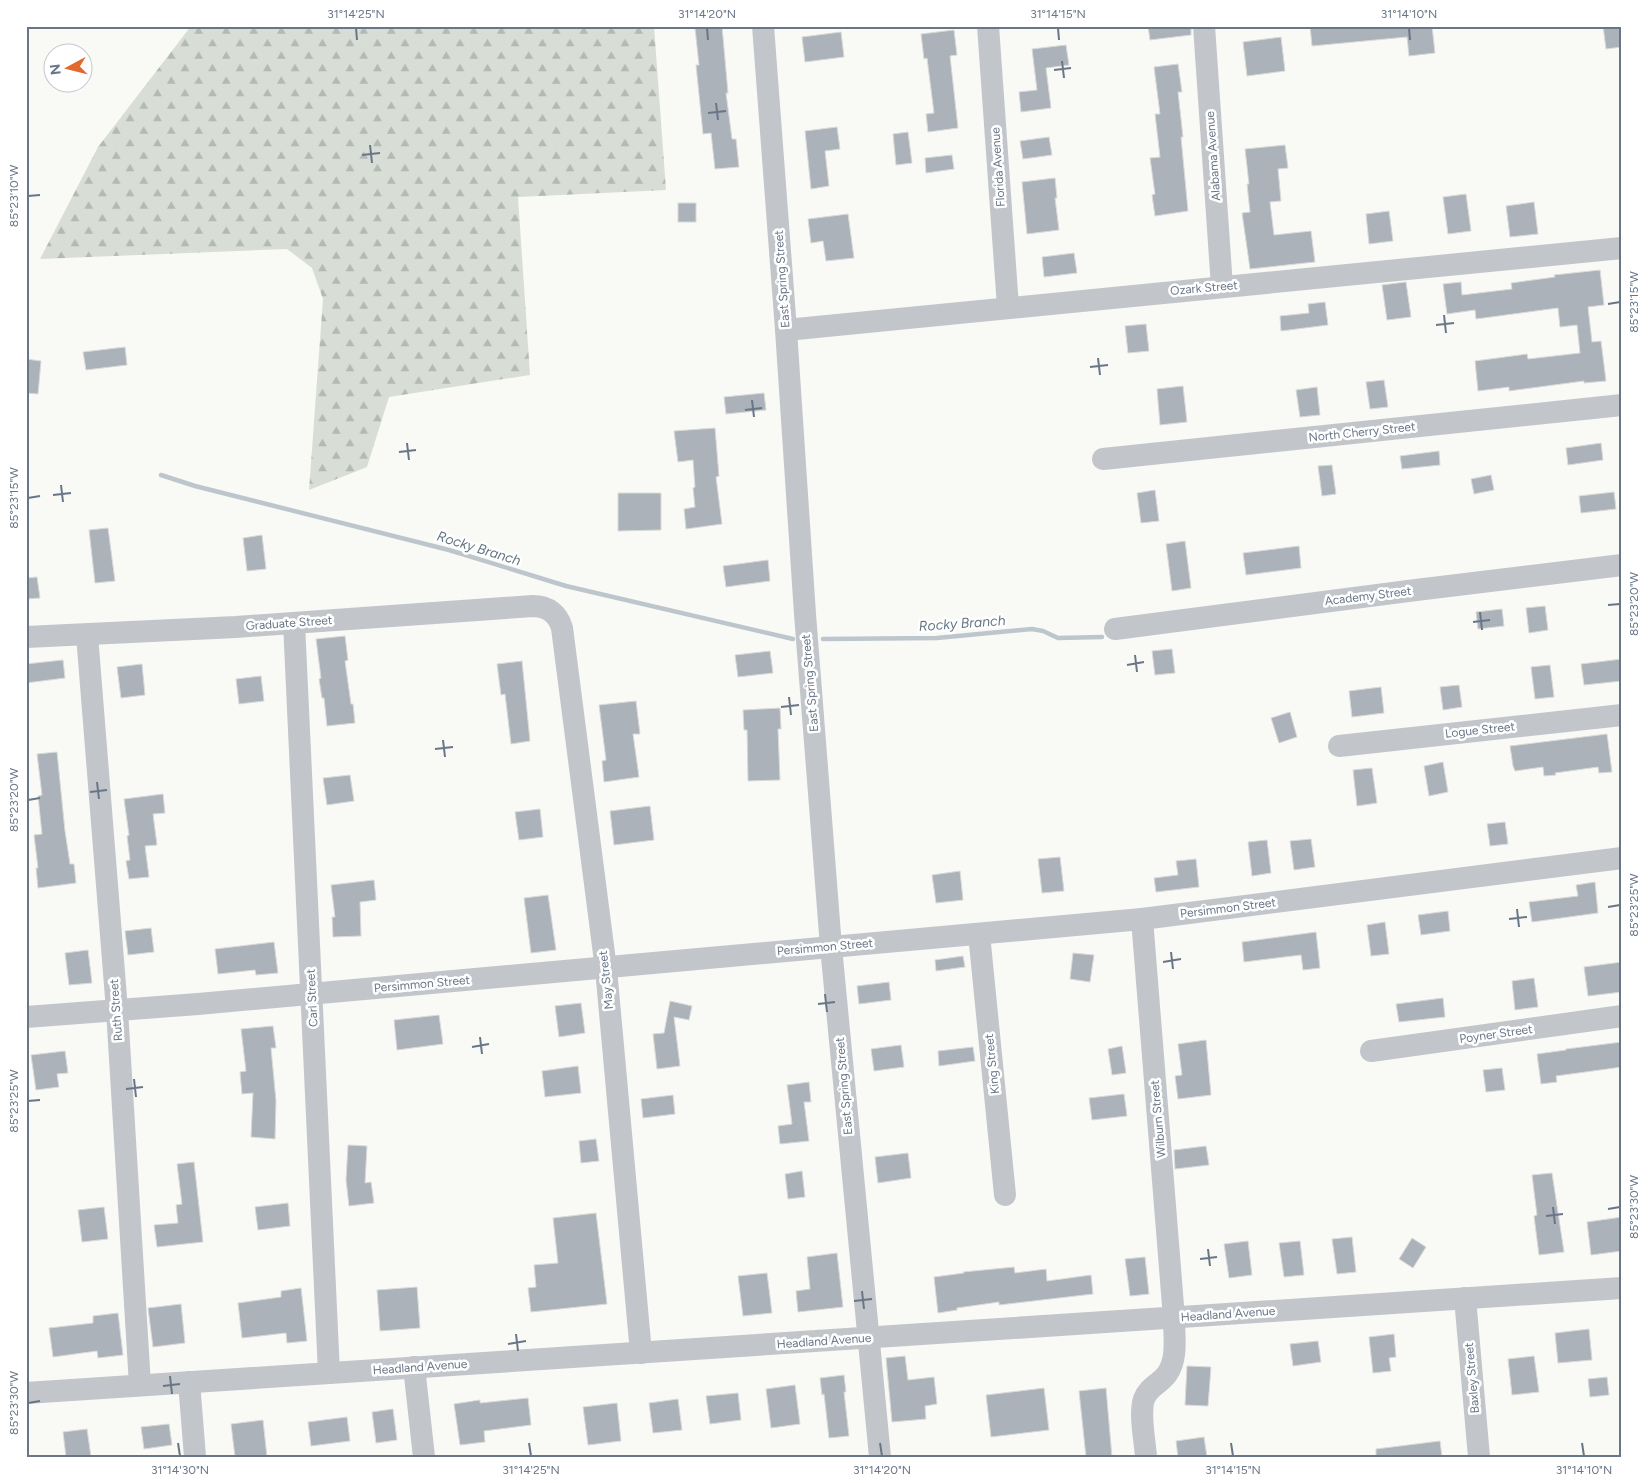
<svg xmlns="http://www.w3.org/2000/svg" width="1648" height="1483" font-family="Figtree,sans-serif">
	<style>
		.forest { fill: url(#forest-firs) }
		.lines { fill: none; stroke-linecap: round; stroke-linejoin: round }
		.stream { stroke: #bdc6cc; stroke-width: 4.5 }
		.building { fill: #abb2b9; stroke: #dadbd9 }
		.minor { stroke: #c2c6ca; stroke-width: 22 }
		.ticks { fill: none; stroke: #687687; stroke-width: 2 }
		.labels { text-anchor: middle; stroke-width: 5; stroke-linejoin: round; paint-order: stroke }
		.street-label { font-size: 12px; fill: #687687; stroke: #fff }
		.water-label { font-size: 14px; font-style: italic; fill: #647782; stroke: #fff }
		.neatline { fill: none; stroke: #687687; stroke-width: 2 }
		.ticks-label { font-size: 12px; text-anchor: middle; fill: #687687 }
	</style>
	<defs>
		<pattern id="forest-firs" width="22" height="20" patternUnits="userSpaceOnUse" patternTransform="scale(1.25)"><rect width="22" height="20" fill="#d8ded6"/><path d="M5 1l3.5 6h-7zM16 11l3.5 6h-7z" fill="#b3b9b3"/></pattern>
	</defs>
	<rect width="100%" height="100%" fill="#f9f9f6"/>
	<polygon class="forest" points="191,26 654,26 666,190 518,197 530,375 389,397 367,467 309,490 323,299 312,268 287,249 40,259 98,147"/>
	<g class="lines">
		<g class="stream">
			<polyline points="161,475 195,486 449,550 566,586 793,639"/>
			<polyline points="823,639 937,638 1032,629 1043,631 1058,638 1102,637"/>
		</g>
	</g>
	<g class="building">
		<polygon points="709,26 722,26 728,93 726,93 732,139 736,139 739,167 715,169 711,133 703,134 696,65 699,65 695,28"/>
		<polygon points="1148,26 1191,26 1191,35 1150,40"/>
		<polygon points="1310,26 1432,26 1435,53 1409,56 1407,37 1312,46"/>
		<polygon points="1603,26 1622,26 1622,47 1606,49"/>
		<polygon points="954,30 957,55 950,56 958,128 928,132 926,114 934,113 927,58 924,59 921,34"/>
		<polygon points="841,32 844,57 805,62 802,37"/>
		<polygon points="1281,37 1285,71 1247,76 1243,42"/>
		<polygon points="1066,45 1069,65 1046,68 1051,108 1021,112 1019,92 1037,90 1032,49"/>
		<polygon points="1178,64 1182,92 1178,92 1183,137 1181,137 1188,211 1155,216 1152,195 1155,194 1150,158 1160,157 1155,114 1160,114 1154,67"/>
		<polygon points="837,127 840,149 825,151 829,186 811,189 805,131"/>
		<polygon points="908,132 912,163 896,165 893,134"/>
		<polygon points="1049,137 1052,155 1023,159 1020,141"/>
		<polygon points="1285,145 1288,168 1278,169 1281,201 1270,202 1274,235 1311,231 1315,262 1250,269 1242,213 1250,212 1247,184 1249,184 1245,149"/>
		<polygon points="952,155 954,169 926,173 925,158"/>
		<polygon points="1055,178 1057,198 1055,198 1059,230 1027,234 1022,182"/>
		<polygon points="1466,194 1471,231 1448,234 1443,197"/>
		<polygon points="1534,202 1538,234 1510,237 1506,206"/>
		<rect x="678" y="203" width="18" height="19"/>
		<polygon points="1389,211 1393,241 1369,244 1366,214"/>
		<polygon points="848,214 854,258 826,261 823,241 811,243 808,219"/>
		<polygon points="1074,253 1077,273 1044,277 1042,257"/>
		<polygon points="1600,270 1604,305 1588,307 1592,342 1601,341 1606,381 1584,383 1584,381 1509,391 1509,387 1478,391 1475,361 1527,354 1528,359 1580,353 1577,325 1560,327 1558,308 1476,319 1475,310 1447,314 1443,284 1461,282 1462,295 1512,289 1511,283 1555,277 1554,275"/>
		<polygon points="1406,282 1411,317 1387,320 1382,285"/>
		<polygon points="1325,302 1328,325 1281,331 1280,316 1309,313 1308,304"/>
		<polygon points="1146,324 1149,351 1128,353 1125,326"/>
		<polygon points="125,347 127,365 86,370 83,352"/>
		<polygon points="26,359 41,361 38,394 26,393"/>
		<polygon points="1384,380 1388,407 1370,409 1366,382"/>
		<polygon points="1183,386 1187,422 1160,425 1157,389"/>
		<polygon points="1317,387 1320,415 1300,417 1296,390"/>
		<polygon points="764,393 766,410 726,414 724,397"/>
		<polygon points="715,428 719,476 716,477 722,524 686,529 684,509 695,507 693,488 695,487 693,460 678,462 674,431"/>
		<polygon points="1601,443 1603,460 1568,465 1566,448"/>
		<polygon points="1439,451 1440,465 1402,469 1400,456"/>
		<polygon points="1332,465 1336,494 1322,496 1318,466"/>
		<polygon points="1491,475 1494,490 1474,494 1471,479"/>
		<polygon points="1155,490 1159,521 1141,523 1137,493"/>
		<polygon points="1614,492 1616,509 1581,513 1579,496"/>
		<polygon points="618,493 661,493 661,530 618,531"/>
		<polygon points="108,528 115,581 95,583 89,530"/>
		<polygon points="262,535 266,569 247,571 243,538"/>
		<polygon points="1185,541 1191,588 1172,591 1166,544"/>
		<polygon points="1299,546 1301,568 1246,575 1243,553"/>
		<polygon points="768,560 770,581 726,587 723,566"/>
		<polygon points="37,577 40,598 26,599 26,578"/>
		<polygon points="1545,606 1548,630 1529,633 1526,608"/>
		<polygon points="1502,609 1504,626 1478,629 1476,612"/>
		<polygon points="345,636 348,660 345,661 351,704 353,704 355,723 327,726 324,698 322,698 319,679 321,678 316,639"/>
		<polygon points="1172,649 1175,673 1155,675 1152,651"/>
		<polygon points="770,651 773,673 738,677 735,655"/>
		<polygon points="1622,659 1622,681 1584,685 1581,664"/>
		<polygon points="63,660 65,678 26,683 26,664"/>
		<polygon points="522,661 530,741 511,744 505,694 501,695 497,664"/>
		<polygon points="142,664 145,695 121,698 117,667"/>
		<polygon points="1550,665 1554,697 1535,699 1531,667"/>
		<polygon points="261,676 264,701 239,704 236,679"/>
		<polygon points="1459,685 1462,707 1443,710 1440,687"/>
		<polygon points="1381,687 1384,713 1352,717 1349,691"/>
		<polygon points="636,701 640,734 633,734 639,777 604,782 602,761 606,760 599,705"/>
		<polygon points="780,708 781,729 778,729 780,780 748,781 747,730 744,730 743,710"/>
		<polygon points="1290,712 1297,737 1279,743 1271,718"/>
		<polygon points="1607,734 1612,772 1599,773 1598,767 1555,773 1556,775 1544,776 1543,767 1515,771 1513,766 1510,746"/>
		<polygon points="57,752 65,831 70,864 74,864 76,883 38,888 36,868 38,868 34,835 42,834 38,796 42,795 37,754"/>
		<polygon points="1443,762 1448,792 1429,796 1424,766"/>
		<polygon points="1372,768 1377,803 1357,806 1353,770"/>
		<polygon points="350,775 354,801 327,805 323,778"/>
		<polygon points="163,794 165,813 153,814 157,845 145,846 149,877 129,879 126,861 130,860 127,836 129,835 124,799"/>
		<polygon points="650,806 654,840 614,845 610,811"/>
		<polygon points="540,809 543,837 519,840 515,812"/>
		<polygon points="1505,822 1508,844 1490,846 1487,824"/>
		<polygon points="1311,839 1315,867 1294,870 1290,841"/>
		<polygon points="1267,840 1271,873 1252,876 1248,842"/>
		<polygon points="1060,857 1064,891 1042,893 1038,859"/>
		<polygon points="1196,859 1199,887 1156,892 1154,878 1178,875 1176,861"/>
		<polygon points="960,871 963,900 936,903 932,875"/>
		<polygon points="374,880 376,900 360,902 361,936 333,937 332,917 335,917 331,885"/>
		<polygon points="1595,882 1598,913 1532,922 1529,902 1578,896 1576,885"/>
		<polygon points="548,895 556,950 531,953 524,898"/>
		<polygon points="1448,911 1450,931 1421,935 1418,915"/>
		<polygon points="1385,922 1389,954 1371,956 1367,925"/>
		<polygon points="151,928 154,952 128,955 125,931"/>
		<polygon points="1316,932 1320,968 1303,970 1301,955 1244,962 1242,942"/>
		<polygon points="274,942 278,973 256,975 255,970 218,974 215,949"/>
		<polygon points="88,950 92,983 69,985 65,953"/>
		<polygon points="1073,953 1094,955 1090,982 1070,979"/>
		<polygon points="963,956 965,967 936,971 935,960"/>
		<polygon points="1622,962 1622,992 1588,996 1584,967"/>
		<polygon points="1534,978 1538,1007 1515,1010 1512,981"/>
		<polygon points="889,982 891,1000 859,1004 857,986"/>
		<polygon points="1443,998 1445,1017 1399,1022 1396,1004"/>
		<polygon points="670,1001 692,1006 689,1020 674,1017 680,1066 657,1069 653,1034 664,1033"/>
		<polygon points="581,1003 585,1033 559,1037 555,1006"/>
		<polygon points="439,1015 443,1044 397,1050 394,1020"/>
		<polygon points="273,1026 276,1048 271,1048 276,1101 275,1139 251,1137 253,1093 242,1094 240,1072 246,1071 241,1029"/>
		<polygon points="1206,1040 1211,1095 1178,1099 1175,1076 1182,1075 1178,1044"/>
		<polygon points="1622,1042 1622,1067 1556,1076 1557,1082 1541,1084 1537,1054 1566,1050 1566,1049"/>
		<polygon points="901,1045 904,1067 874,1071 871,1049"/>
		<polygon points="1122,1046 1126,1073 1112,1075 1108,1049"/>
		<polygon points="973,1047 975,1061 939,1066 938,1051"/>
		<polygon points="65,1051 68,1073 57,1074 59,1087 36,1090 31,1055"/>
		<polygon points="578,1066 581,1093 545,1097 542,1071"/>
		<polygon points="1502,1068 1505,1090 1486,1092 1483,1070"/>
		<polygon points="809,1082 811,1102 804,1102 809,1141 780,1144 778,1126 792,1124 787,1085"/>
		<polygon points="1124,1094 1127,1116 1092,1120 1089,1098"/>
		<polygon points="673,1095 675,1114 643,1118 641,1099"/>
		<polygon points="596,1139 599,1161 581,1163 579,1141"/>
		<polygon points="348,1145 367,1146 365,1183 371,1182 374,1203 349,1206 346,1180"/>
		<polygon points="1206,1146 1209,1165 1175,1169 1174,1150"/>
		<polygon points="908,1153 911,1178 878,1183 875,1157"/>
		<polygon points="194,1162 203,1242 157,1247 154,1225 178,1223 176,1205 182,1204 177,1164"/>
		<polygon points="802,1171 805,1197 788,1199 785,1174"/>
		<polygon points="1552,1173 1564,1252 1539,1255 1534,1216 1537,1215 1532,1175"/>
		<polygon points="288,1203 290,1226 258,1230 255,1207"/>
		<polygon points="104,1207 108,1239 82,1242 78,1210"/>
		<polygon points="596,1213 607,1304 531,1312 528,1288 536,1287 534,1265 558,1263 553,1218"/>
		<polygon points="1622,1217 1622,1251 1591,1255 1587,1222"/>
		<polygon points="1352,1237 1356,1272 1337,1274 1332,1239"/>
		<polygon points="1412,1238 1426,1247 1413,1268 1399,1259"/>
		<polygon points="1248,1241 1252,1275 1229,1278 1224,1244"/>
		<polygon points="1300,1241 1304,1275 1284,1277 1279,1243"/>
		<polygon points="837,1253 843,1307 798,1312 796,1291 810,1289 807,1257"/>
		<polygon points="1145,1257 1149,1294 1130,1296 1125,1259"/>
		<polygon points="1014,1267 1015,1273 1046,1269 1047,1281 1091,1275 1093,1294 999,1305 999,1302 957,1308 957,1310 938,1313 934,1277 964,1273 963,1272"/>
		<polygon points="767,1273 772,1313 743,1316 738,1276"/>
		<polygon points="417,1287 420,1328 380,1331 377,1290"/>
		<polygon points="301,1288 307,1341 287,1343 286,1333 242,1338 238,1303 281,1297 281,1291"/>
		<polygon points="181,1304 185,1343 153,1347 148,1308"/>
		<polygon points="118,1313 123,1355 98,1358 97,1351 53,1357 49,1328 93,1323 93,1316"/>
		<polygon points="1589,1329 1592,1360 1558,1363 1555,1333"/>
		<polygon points="1394,1334 1396,1357 1389,1358 1391,1371 1373,1373 1369,1337"/>
		<polygon points="1318,1341 1321,1362 1293,1366 1290,1344"/>
		<polygon points="905,1356 908,1380 934,1377 937,1404 925,1406 926,1419 892,1422 886,1358"/>
		<polygon points="1534,1356 1539,1392 1512,1395 1508,1359"/>
		<polygon points="1187,1366 1211,1367 1208,1406 1185,1405"/>
		<polygon points="844,1375 846,1392 844,1392 849,1436 829,1438 824,1394 822,1395 820,1378"/>
		<polygon points="1607,1377 1609,1395 1590,1397 1588,1379"/>
		<polygon points="795,1385 800,1424 771,1428 766,1389"/>
		<polygon points="1044,1388 1049,1430 991,1437 986,1395"/>
		<polygon points="1106,1388 1112,1457 1086,1457 1079,1391"/>
		<polygon points="738,1393 741,1420 710,1424 706,1396"/>
		<polygon points="528,1398 531,1425 484,1431 485,1442 460,1445 454,1404 480,1400 480,1403"/>
		<polygon points="678,1399 682,1430 653,1433 649,1403"/>
		<polygon points="617,1403 621,1441 588,1445 583,1407"/>
		<polygon points="393,1409 397,1440 376,1443 372,1412"/>
		<polygon points="347,1417 350,1441 311,1446 308,1422"/>
		<polygon points="263,1420 267,1457 235,1457 231,1424"/>
		<polygon points="169,1424 172,1445 144,1449 141,1427"/>
		<polygon points="87,1429 91,1457 66,1457 63,1432"/>
		<polygon points="1204,1437 1207,1457 1178,1457 1176,1441"/>
		<polygon points="1440,1441 1442,1457 1376,1457 1376,1449"/>
	</g>
	<g class="lines">
		<g class="minor">
			<polyline points="763,26 786,330 805,614 831,947 880,1457"/>
			<polyline points="988,26 1008,307"/>
			<polyline points="1204,26 1222,287"/>
			<polyline points="786,330 1622,248"/>
			<polyline points="1103,459 1622,405"/>
			<polyline points="294,623 329,1373"/>
			<polyline points="1115,629 1416,590 1622,565"/>
			<polyline points="87,635 117,1010 140,1385"/>
			<path d="M 26,637 L 236,627 L 533,606 C 548,606 558,614 562,628 L 606,969 L 641,1353"/>
			<polyline points="1339,746 1622,715"/>
			<path d="M 1142,919 L 1174,1318 C 1174,1336 1178,1359 1167,1374 C 1160,1384 1148,1387 1144,1399 C 1139,1414 1145,1441 1146,1457"/>
			<polyline points="979,934 1005,1195"/>
			<polyline points="26,1017 198,1004 1142,919 1622,858"/>
			<polyline points="1371,1051 1622,1016"/>
			<polyline points="1465,1298 1479,1457"/>
			<polyline points="414,1367 424,1457"/>
			<polyline points="189,1382 195,1457"/>
			<polyline points="26,1393 1622,1288"/>
		</g>
	</g>
	<path class="ticks" d="M 356,28 L 357,40M 707,28 L 708,40M 1058,28 L 1059,40M 1409,28 L 1410,40M 1062,61 L 1064,78M 1054,70 L 1071,68M 716,103 L 718,120M 708,113 L 726,111M 370,145 L 372,163M 362,155 L 380,153M 28,196 L 40,195M 1608,304 L 1620,302M 1444,315 L 1446,333M 1436,325 L 1454,323M 1098,358 L 1100,375M 1090,367 L 1108,365M 752,400 L 754,417M 745,410 L 762,408M 407,443 L 409,460M 399,452 L 416,450M 61,485 L 63,502M 53,495 L 71,493M 28,498 L 40,496M 1608,605 L 1620,604M 1480,612 L 1482,630M 1473,622 L 1490,620M 1135,655 L 1137,672M 1127,665 L 1144,662M 789,697 L 791,715M 781,707 L 799,705M 443,740 L 445,757M 435,749 L 453,747M 97,782 L 99,799M 90,792 L 107,790M 28,800 L 40,798M 1608,907 L 1620,905M 1517,909 L 1519,927M 1509,919 L 1527,917M 1171,952 L 1173,969M 1163,962 L 1181,959M 825,994 L 827,1012M 818,1004 L 835,1002M 480,1037 L 482,1054M 472,1047 L 489,1044M 134,1079 L 136,1097M 126,1089 L 143,1087M 28,1101 L 40,1100M 1553,1207 L 1555,1224M 1608,1209 L 1620,1207M 1546,1216 L 1563,1214M 1208,1249 L 1210,1266M 1200,1259 L 1217,1257M 862,1291 L 864,1309M 854,1301 L 872,1299M 516,1334 L 518,1351M 508,1344 L 526,1341M 170,1376 L 172,1394M 163,1386 L 180,1384M 28,1403 L 40,1401M 178,1443 L 180,1456M 529,1443 L 531,1456M 880,1443 L 882,1456M 1231,1443 L 1233,1456M 1582,1443 L 1584,1456"/>
	<g class="labels">
		<g class="street-label">
			<text transform="translate(1213 156) rotate(-94)" y="4">Alabama Avenue</text>
			<text transform="translate(998 167) rotate(-94)" y="4">Florida Avenue</text>
			<text transform="translate(782 279) rotate(-94)" y="4">East Spring Street</text>
			<text transform="translate(1204 288) rotate(-5)" y="4">Ozark Street</text>
			<text transform="translate(1362 432) rotate(-6)" y="4">North Cherry Street</text>
			<text transform="translate(1368 596) rotate(-7)" y="4">Academy Street</text>
			<text transform="translate(289 623) rotate(-4)" y="4">Graduate Street</text>
			<text transform="translate(810 683) rotate(-95)" y="4">East Spring Street</text>
			<text transform="translate(1480 730) rotate(-6)" y="4">Logue Street</text>
			<text transform="translate(1228 908) rotate(-7)" y="4">Persimmon Street</text>
			<text transform="translate(825 947) rotate(-5)" y="4">Persimmon Street</text>
			<text transform="translate(606 980) rotate(-96)" y="4">May Street</text>
			<text transform="translate(422 984) rotate(-5)" y="4">Persimmon Street</text>
			<text transform="translate(312 998) rotate(-93)" y="4">Carl Street</text>
			<text transform="translate(116 1010) rotate(-94)" y="4">Ruth Street</text>
			<text transform="translate(1496 1034) rotate(-8)" y="4">Poyner Street</text>
			<text transform="translate(992 1064) rotate(-96)" y="4">King Street</text>
			<text transform="translate(844 1086) rotate(-95)" y="4">East Spring Street</text>
			<text transform="translate(1158 1119) rotate(-95)" y="4">Wilburn Street</text>
			<text transform="translate(1228 1314) rotate(-4)" y="4">Headland Avenue</text>
			<text transform="translate(824 1341) rotate(-4)" y="4">Headland Avenue</text>
			<text transform="translate(420 1367) rotate(-4)" y="4">Headland Avenue</text>
			<text transform="translate(1472 1378) rotate(-95)" y="4">Baxley Street</text>
		</g>
		<g class="water-label">
			<text transform="translate(479 548) rotate(17)" y="5">Rocky Branch</text>
			<text transform="translate(962 623) rotate(-4)" y="5">Rocky Branch</text>
		</g>
	</g>
	<rect width="1648" height="1483" fill="none" stroke="#ffffff" stroke-width="55"/>
	<g transform="translate(68 68) rotate(263)"><circle r="24" fill="#ffffff" stroke="#c3c8cf"/>
	<path d="M0-4L9 19L0 12L-9 19Z" fill="#e2692e"/>
	<text y="-8" font-size="14" font-weight="bold" text-anchor="middle" fill="#687687">N</text>
	</g>
	<rect x="28" y="28" width="1592" height="1428" class="neatline"/>
	<g class="ticks-label">
		<text x="356" y="18">31°14'25"N</text>
		<text x="707" y="18">31°14'20"N</text>
		<text x="1058" y="18">31°14'15"N</text>
		<text x="1409" y="18">31°14'10"N</text>
		<text transform="translate(14 196) rotate(-90)" y="4">85°23'10"W</text>
		<text transform="translate(1634 302) rotate(-90)" y="4">85°23'15"W</text>
		<text transform="translate(14 498) rotate(-90)" y="4">85°23'15"W</text>
		<text transform="translate(1634 604) rotate(-90)" y="4">85°23'20"W</text>
		<text transform="translate(14 800) rotate(-90)" y="4">85°23'20"W</text>
		<text transform="translate(1634 905) rotate(-90)" y="4">85°23'25"W</text>
		<text transform="translate(14 1101) rotate(-90)" y="4">85°23'25"W</text>
		<text transform="translate(1634 1207) rotate(-90)" y="4">85°23'30"W</text>
		<text transform="translate(14 1403) rotate(-90)" y="4">85°23'30"W</text>
		<text x="180" y="1474">31°14'30"N</text>
		<text x="531" y="1474">31°14'25"N</text>
		<text x="882" y="1474">31°14'20"N</text>
		<text x="1233" y="1474">31°14'15"N</text>
		<text x="1584" y="1474">31°14'10"N</text>
	</g>
</svg>
